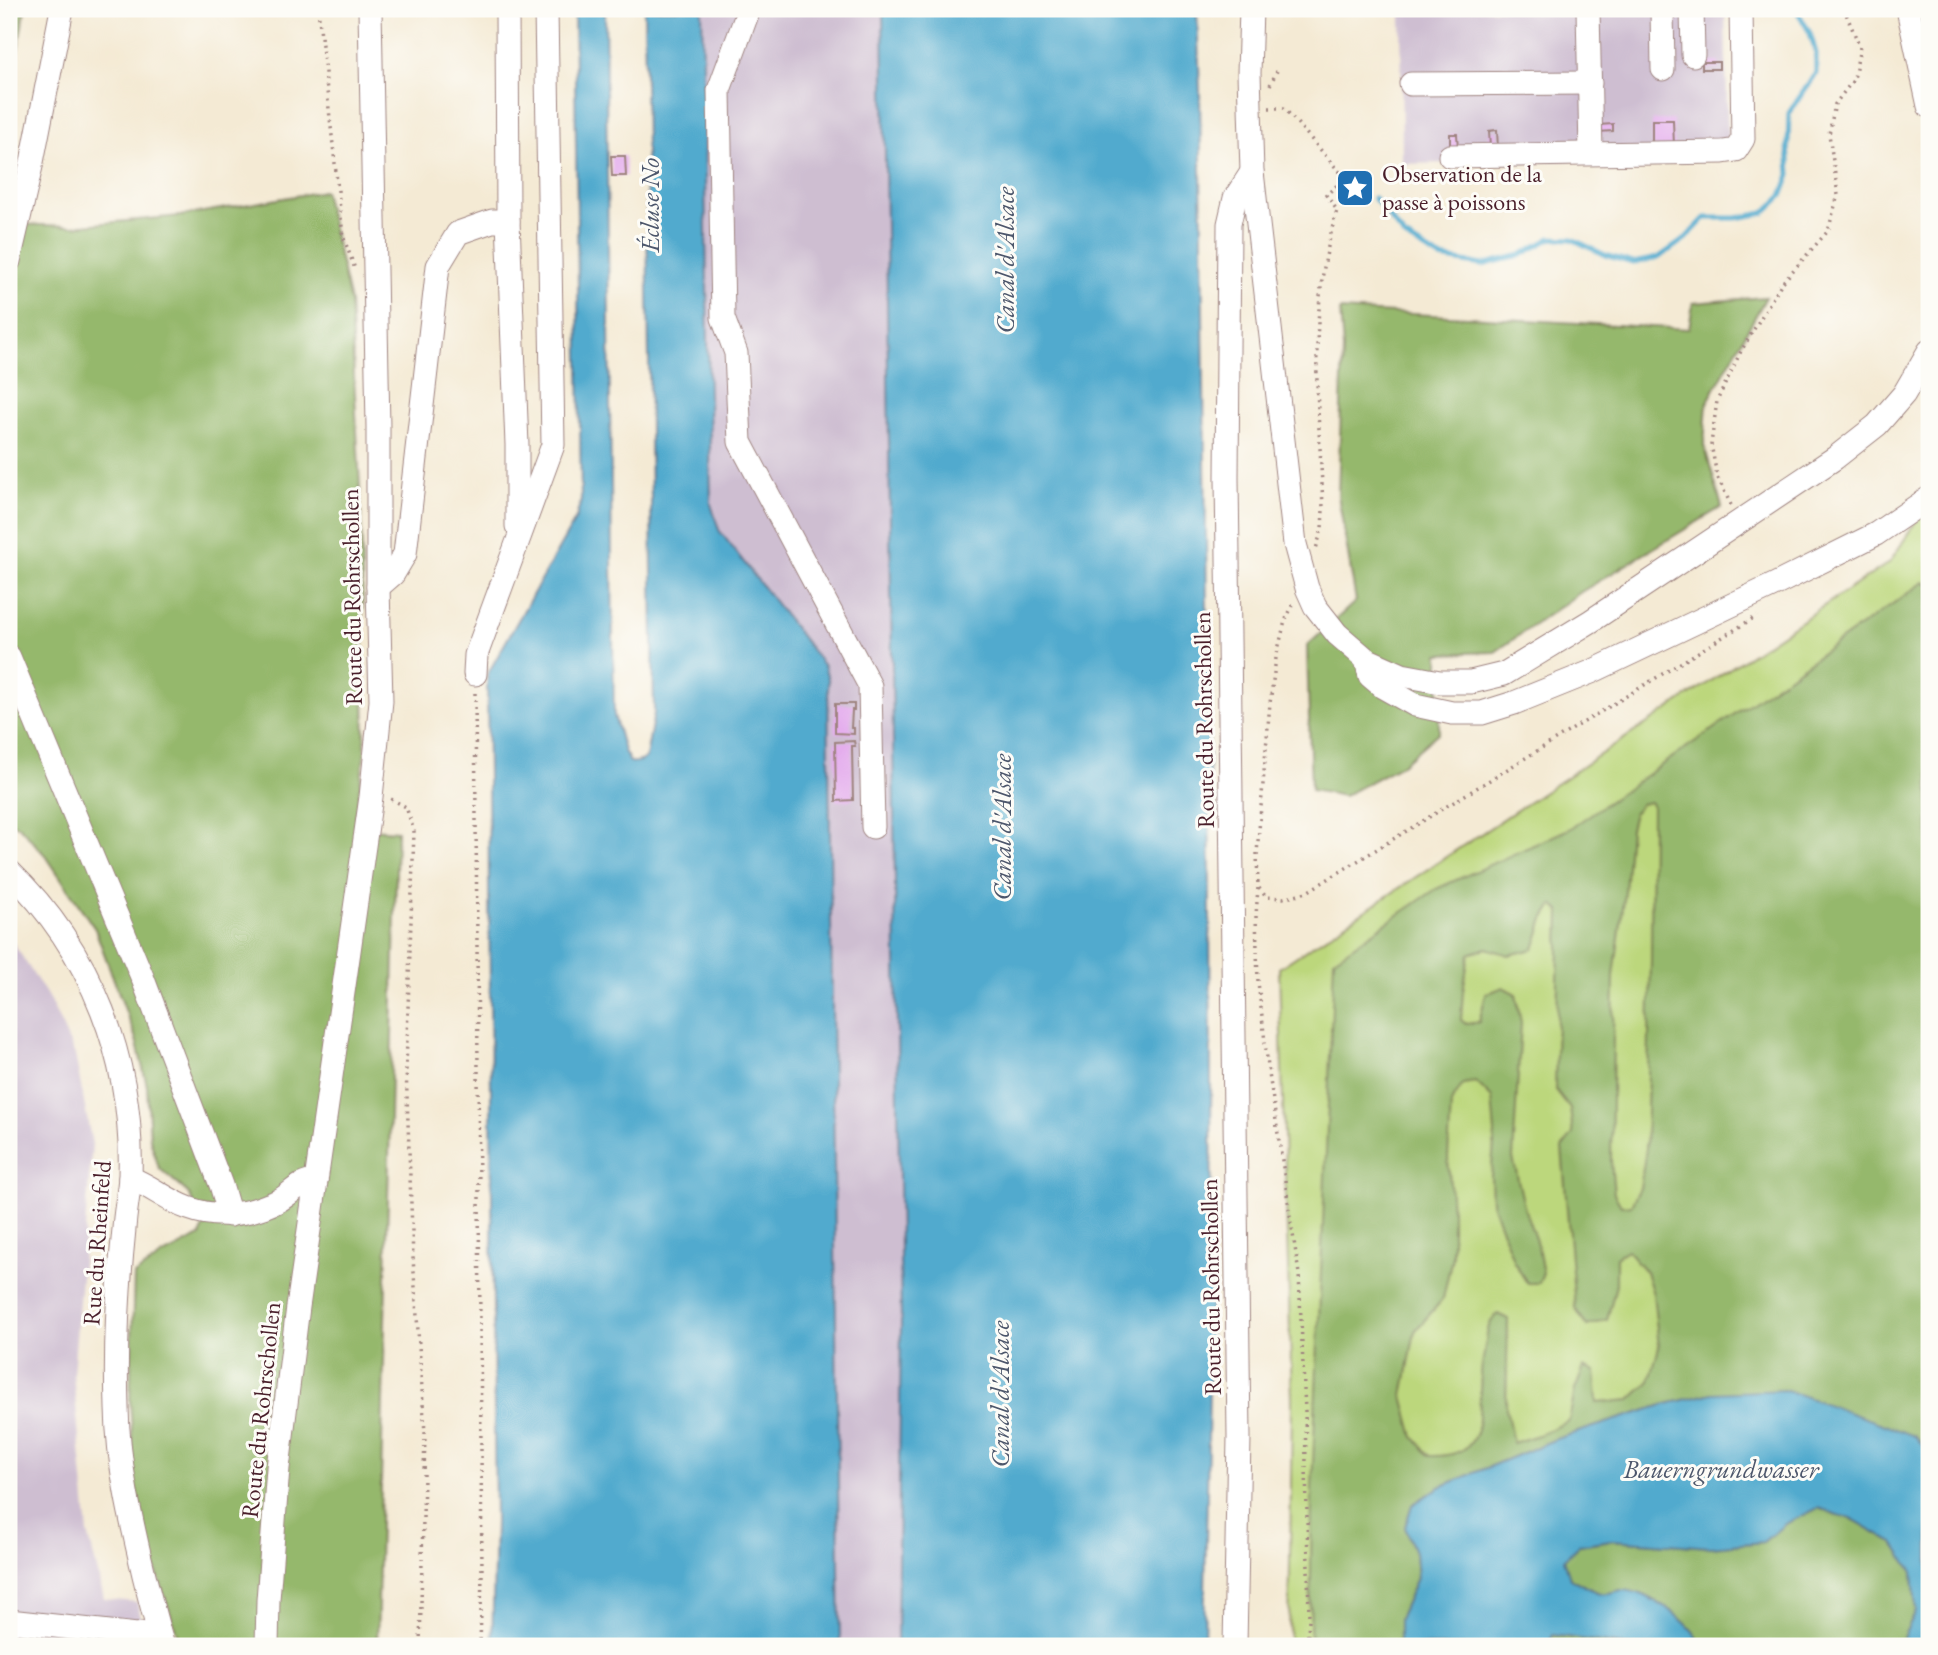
<svg xmlns="http://www.w3.org/2000/svg" width="1938" height="1655" font-family="'EB Garamond',serif">
	<style>
		.industrial { fill: #cebed1 }
		.green { fill: #bcd77c; stroke: #837b54; stroke-width: 2 }
		.forest { fill: #95b86c; stroke: #706c4c; stroke-width: 2; fill-rule: evenodd }
		.water { fill: #51aace; stroke: #4e647c; stroke-width: 2 }
		.lines { fill: none; stroke-linecap: round; stroke-linejoin: round }
		.stream { stroke: #51aace; stroke-width: 5 }
		.building { fill: #e4aded }
		.minor-casing { stroke: #9f8480; stroke-width: 25 }
		.path { stroke: #9f8480; stroke-width: 3.5; stroke-dasharray: 2 5; stroke-linecap: butt }
		.minor { stroke: #fff; stroke-width: 23 }
		.labels { text-anchor: middle; stroke-width: 6; stroke-linejoin: round; paint-order: stroke }
		.poi-label { font-size: 24px; fill: #4a1f2b; stroke: #fdfcf7; text-anchor: start }
		.street-label { font-size: 24px; fill: #4a1f2b; stroke: #fdfcf7 }
		.water-label { font-size: 26px; font-style: italic; fill: #4d576c; stroke: #fdfcf7 }
	</style>
	<rect width="100%" height="100%" fill="#fdfcf7"/>
	<filter id="ink" filterUnits="userSpaceOnUse"><feTurbulence type="fractalNoise" baseFrequency=".0143" numOctaves="2"/><feDisplacementMap in="SourceGraphic" scale="14" xChannelSelector="R" yChannelSelector="G"/><feConvolveMatrix kernelMatrix="1 2 1 2 8 2 1 2 1" color-interpolation-filters="sRGB"/></filter>
	<filter id="wash" filterUnits="userSpaceOnUse"><feTurbulence type="fractalNoise" baseFrequency=".00686" numOctaves="4" result="noise"/><feDisplacementMap in="SourceGraphic" scale="28" xChannelSelector="R" yChannelSelector="G"/><feGaussianBlur stdDeviation="1.57" result="paint"/><feColorMatrix in="noise" values="0 0 0 0 0 0 0 0 0 0 0 0 0 0 0 0 0 1.4 0 .05"/><feComposite in="paint" operator="in"/></filter>
	<g filter="url(#wash)">
		<rect width="100%" height="100%" fill="#f4ead4"/>
		<g class="industrial">
			<polygon points="702,9 883,9 901,1324 897,1646 840,1646 828,678 824,666 719,530 711,504"/>
			<polygon points="1401,9 1725,9 1728,158 1402,164"/>
			<polygon points="9,936 50,1000 75,1055 92,1144 73,1374 88,1533 104,1599 137,1602 148,1646 9,1646"/>
		</g>
		<polygon class="green" points="1929,501 1929,1646 1289,1646 1292,1399 1279,968 1890,562"/>
		<g class="forest">
			<polygon points="9,9 25,9 9,96"/>
			<polygon points="324,191 350,302 361,506 365,751 354,828 397,831 377,1646 181,1646 151,1555 135,1485 130,1400 134,1275 163,1255 200,1236 205,1225 188,1193 159,1168 150,1139 147,1086 136,1039 95,929 46,856 19,826 9,822 9,224 73,226 180,216"/>
			<polygon points="1766,297 1707,403 1704,445 1722,507 1581,592 1495,652 1439,654 1439,732 1401,765 1344,796 1311,790 1307,646 1356,601 1338,495 1343,349 1340,310 1689,329 1693,303"/>
			<path d="M 1924,582 L 1929,585 L 1929,1454 L 1915,1436 L 1712,1393 L 1663,1405 L 1556,1439 L 1440,1487 L 1412,1505 L 1405,1527 L 1415,1552 L 1417,1578 L 1399,1619 L 1399,1646 L 1310,1646 L 1312,1488 L 1334,959 L 1436,889 L 1571,828 ZM 1650,802 L 1652,805 L 1651,961 L 1646,1149 L 1640,1188 L 1631,1205 L 1621,1206 L 1614,1194 L 1611,1161 L 1614,976 L 1625,892 L 1630,829 L 1634,813 L 1641,804 ZM 1553,905 L 1560,911 L 1555,1089 L 1570,1108 L 1573,1134 L 1562,1148 L 1575,1308 L 1587,1326 L 1607,1320 L 1616,1285 L 1616,1257 L 1627,1250 L 1646,1272 L 1653,1294 L 1659,1347 L 1650,1381 L 1630,1400 L 1597,1403 L 1595,1372 L 1584,1367 L 1575,1390 L 1569,1421 L 1541,1434 L 1513,1443 L 1506,1408 L 1508,1319 L 1498,1314 C 1486,1324 1488,1332 1485,1348 C 1484,1356 1481,1366 1481,1375 C 1477,1417 1489,1458 1430,1456 L 1414,1437 L 1403,1396 L 1415,1331 L 1443,1299 L 1452,1257 L 1452,1210 L 1448,1158 L 1451,1103 L 1463,1084 L 1476,1082 L 1492,1098 L 1495,1133 L 1491,1176 L 1492,1203 L 1514,1262 L 1527,1283 L 1539,1283 L 1543,1274 L 1538,1247 L 1525,1210 L 1513,1158 L 1521,1023 L 1516,994 L 1503,987 L 1486,994 L 1479,1022 L 1466,1024 L 1461,1020 L 1463,991 L 1469,954 L 1486,948 L 1509,955 L 1534,949 L 1544,919 Z"/>
			<path d="M 1818,1508 L 1854,1520 L 1894,1543 L 1913,1572 L 1916,1611 L 1899,1646 L 1701,1646 C 1694,1623 1647,1590 1622,1590 C 1615,1591 1607,1595 1600,1593 C 1590,1590 1579,1583 1570,1578 L 1563,1559 L 1579,1545 L 1611,1540 L 1710,1547 L 1763,1542 L 1785,1524 Z"/>
			<polygon points="1553,1635 1631,1646 1547,1646"/>
		</g>
		<g class="water">
			<path d="M 574,9 L 605,9 L 614,715 L 624,751 L 630,762 C 636,763 641,762 646,757 L 654,713 L 644,9 L 702,9 L 711,504 L 719,530 L 824,666 L 828,678 L 840,1646 L 492,1646 L 495,1521 L 487,675 L 576,518 L 581,500 Z"/>
			<polygon points="883,9 1197,9 1200,92 1209,749 1212,1240 1204,1646 897,1646 901,1324"/>
			<path d="M 1787,1390 L 1915,1436 L 1929,1454 L 1929,1646 L 1899,1646 L 1916,1611 L 1913,1572 L 1894,1543 L 1854,1520 L 1818,1508 L 1785,1524 L 1763,1542 L 1710,1547 L 1611,1540 L 1579,1545 L 1564,1559 L 1570,1578 C 1579,1583 1590,1590 1600,1593 C 1607,1595 1615,1591 1622,1590 C 1646,1590 1695,1623 1701,1646 L 1631,1646 L 1553,1635 L 1547,1646 L 1399,1646 L 1399,1619 L 1417,1578 L 1415,1552 L 1405,1527 L 1412,1505 L 1440,1487 L 1556,1439 L 1663,1405 L 1712,1393 Z"/>
		</g>
		<g class="lines">
			<polyline class="stream" points="1374,198 1405,237 1440,258 1482,265 1521,255 1551,238 1572,239 1605,255 1633,263 1658,258 1685,239 1705,218 1736,218 1764,213 1782,196 1790,175 1788,145 1789,113 1816,73 1816,53 1810,33 1796,9"/>
		</g>
		<g id="blocks">
			<g class="building">
				<rect x="1702" y="62" width="17" height="7"/>
				<polygon points="1652,120 1673,120 1674,146 1652,146"/>
				<polygon points="1613,124 1613,131 1598,132 1598,125"/>
				<polygon points="1497,130 1498,148 1490,148 1489,131"/>
				<polygon points="1450,134 1457,134 1458,148 1450,148"/>
				<polygon points="611,156 625,156 626,176 612,176"/>
				<polygon points="835,704 854,704 854,710 852,710 851,728 854,728 854,734 835,733"/>
				<polygon points="854,741 855,746 852,746 853,800 836,801 835,742"/>
			</g>
		</g>
	</g>
	<g filter="url(#ink)">
		<use href="#blocks" fill-opacity="0" stroke="#9f8480" stroke-width="2"/>
		<g class="lines">
			<defs>
				<g id="minor">
					<polyline points="507,9 508,221 517,445 517,526"/>
					<polyline points="749,9 719,90 723,318 736,353 740,442 870,686 873,827"/>
					<polyline points="1251,9 1249,73 1252,172 1295,544 1307,588 1315,606 1337,634 1366,659 1402,675 1440,682 1471,682 1504,674 1591,621 1835,458 1877,425 1904,394 1929,351"/>
					<polyline points="1588,9 1591,153"/>
					<polyline points="1662,9 1663,69"/>
					<polyline points="1692,9 1693,55"/>
					<polyline points="1908,9 1929,106"/>
					<polyline points="1411,84 1590,83"/>
					<polyline points="1450,156 1723,152 1736,150 1743,139 1741,9"/>
					<polyline points="9,261 32,162 62,9"/>
					<polyline points="378,587 393,574 405,554 438,266 458,233 492,221 508,221"/>
					<polyline points="9,657 143,979 221,1185 230,1215"/>
					<polyline points="1366,659 1370,676 1383,687 1415,705 1452,713 1482,713 1514,703 1591,672 1776,584 1876,534 1929,498"/>
					<polyline points="475,674 476,655 553,445 546,9"/>
					<path d="M 9,871 C 92,950 134,1062 130,1176 C 129,1194 125,1211 124,1229 C 118,1288 115,1349 117,1408 C 118,1465 131,1520 144,1575 C 150,1599 156,1623 163,1646"/>
					<path d="M 130,1178 C 151,1186 168,1201 188,1208 C 212,1217 239,1216 263,1207 C 268,1205 274,1203 278,1201 C 294,1192 297,1183 316,1181"/>
					<polyline points="9,1621 137,1635 158,1631"/>
					<polyline points="267,1646 268,1600 278,1468 298,1307 371,797 381,701 378,587 378,427 370,9"/>
					<polyline points="1235,1646 1239,1437 1227,478 1229,224 1235,198 1252,172"/>
				</g>
			</defs>
			<use href="#minor" class="minor-casing"/>
			<g class="path">
				<polyline points="318,9 343,236 355,269"/>
				<polyline points="1270,85 1277,71"/>
				<path d="M 1269,108 L 1284,108 L 1345,178 L 1326,195 L 1337,210 C 1328,243 1321,276 1319,310 C 1313,377 1321,444 1323,510 L 1322,529 L 1316,549"/>
				<polyline points="1731,505 1717,476 1711,444 1717,401 1741,351 1781,284 1828,231 1838,195 1829,134 1835,104 1854,79 1860,47 1844,9"/>
				<polyline points="1293,605 1285,621 1276,658 1270,703 1257,853 1258,887 1256,916 1258,982 1268,1067 1299,1274 1305,1411 1309,1619 1307,1646"/>
				<polyline points="475,693 482,1575 480,1646"/>
				<polyline points="391,799 406,807 414,831 406,1068 413,1258 425,1433 420,1646"/>
				<polyline points="1259,888 1266,897 1283,898 1307,892 1757,616"/>
			</g>
			<use href="#minor" class="minor"/>
		</g>
	</g>
	<defs>
		<symbol id="sight-square" viewBox="-11 -11 22 22"><rect x="-9" y="-9" width="18" height="18" rx="4" fill="#1f6fb2" stroke="#fdfcf7"/><path d="M0-6L1.8-2.2L6-1.7L2.9 1.2L3.7 5.4L0 3.3L-3.7 5.4L-2.9 1.2L-6-1.7L-1.8-2.2Z" fill="#fff"/></symbol>
	</defs>
	<g fill-rule="evenodd">
		<use href="#sight-square" x="1333" y="166" width="44" height="44"/>
	</g>
	<g class="labels">
		<g class="poi-label">
			<text x="1382" y="182">Observation de la<tspan x="1382" dy="28">passe à poissons</tspan></text>
		</g>
		<g class="street-label">
			<text transform="translate(352 597) rotate(-91)" y="8">Route du Rohrschollen</text>
			<text transform="translate(1204 720) rotate(-91)" y="8">Route du Rohrschollen</text>
			<text transform="translate(97 1243) rotate(-86)" y="8">Rue du Rheinfeld</text>
			<text transform="translate(1211 1287) rotate(-91)" y="8">Route du Rohrschollen</text>
			<text transform="translate(261 1410) rotate(-84)" y="8">Route du Rohrschollen</text>
		</g>
		<g class="water-label">
			<text transform="translate(650 205) rotate(-90)" y="9">Écluse No</text>
			<text transform="translate(1005 260) rotate(-90)" y="9">Canal d'Alsace</text>
			<text transform="translate(1002 827) rotate(-90)" y="9">Canal d'Alsace</text>
			<text transform="translate(1000 1394) rotate(-90)" y="9">Canal d'Alsace</text>
			<text x="1721" y="1478">Bauerngrundwasser</text>
		</g>
	</g>
	<rect width="1938" height="1655" fill="none" stroke="#fdfcf7" stroke-width="35"/>
</svg>
